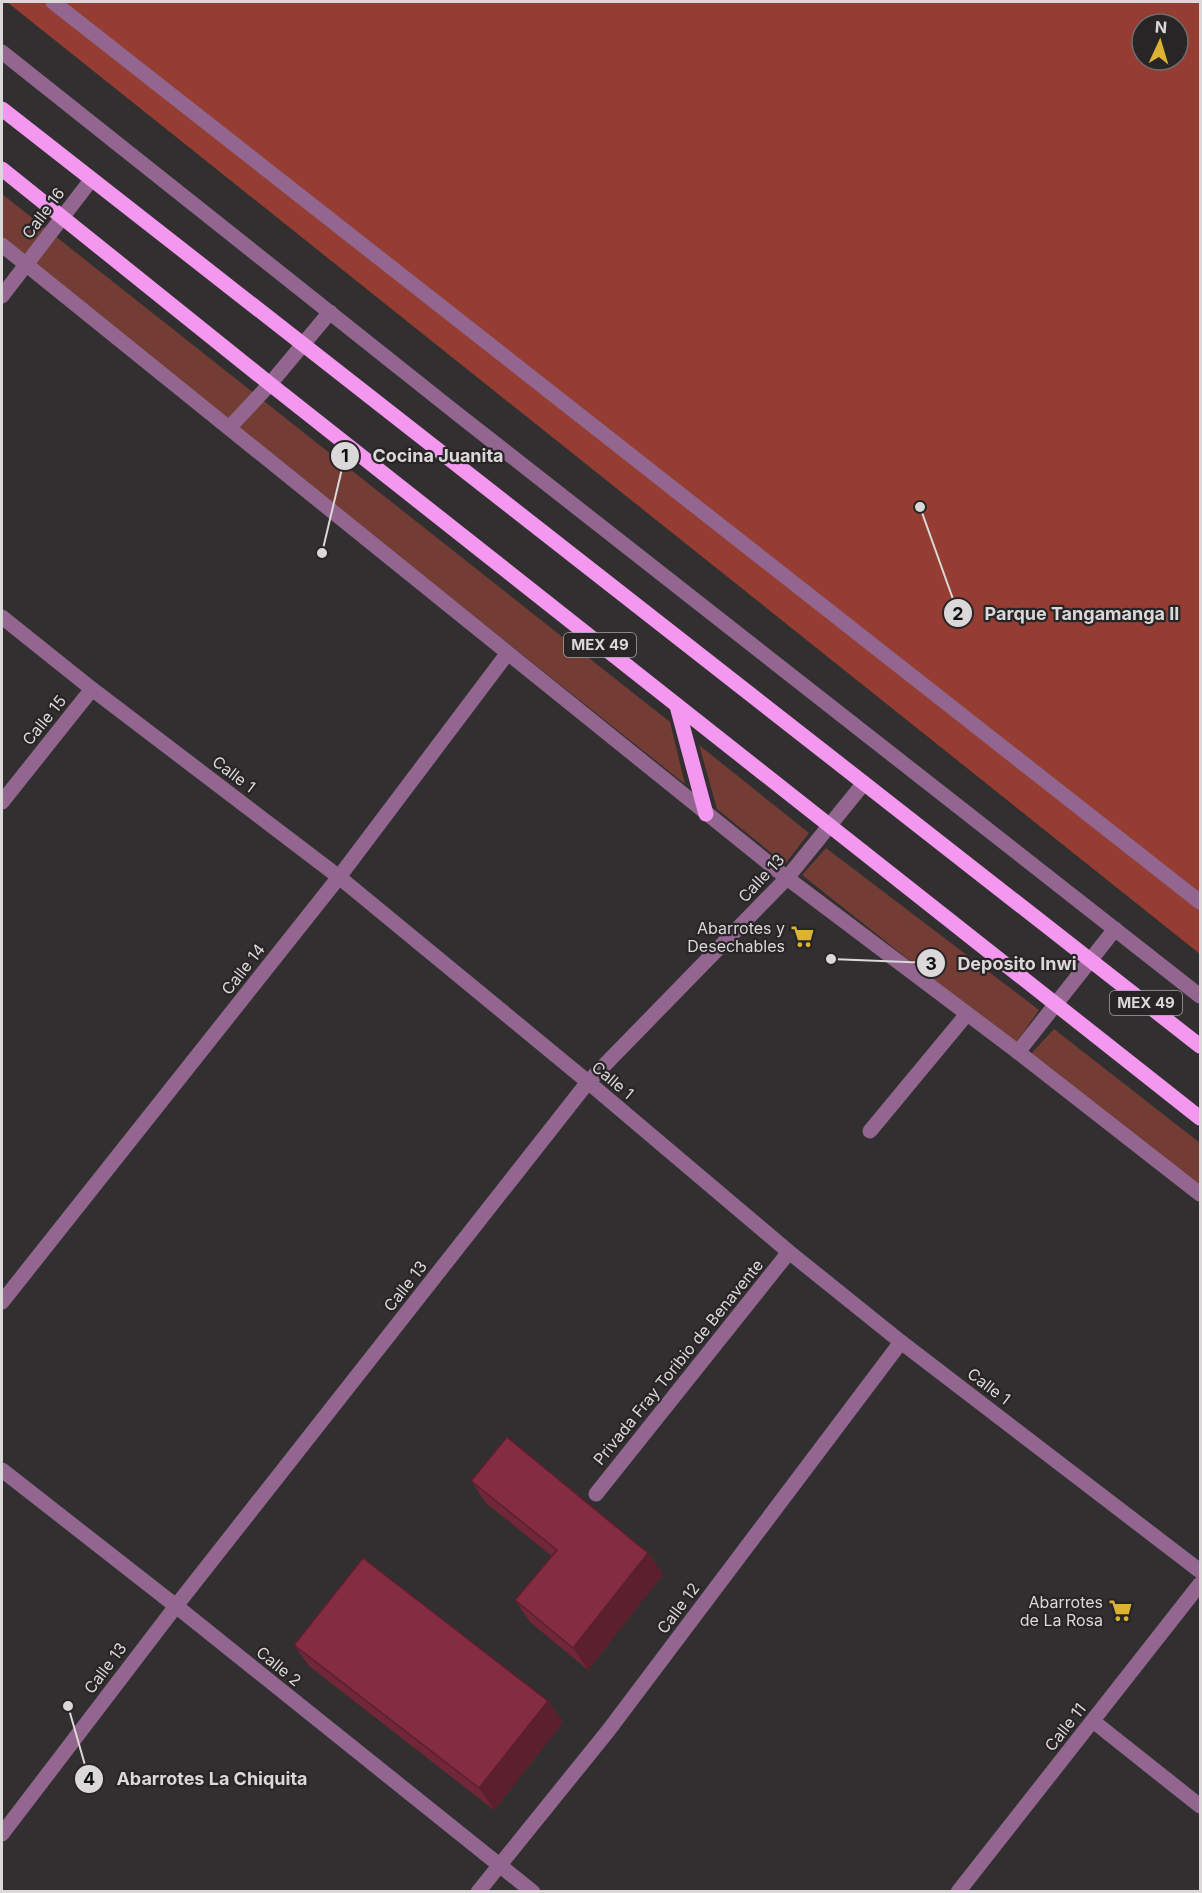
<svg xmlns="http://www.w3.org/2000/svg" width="1202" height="1893" font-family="Inter,sans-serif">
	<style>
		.green { fill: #733c35 }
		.forest { fill: #953d32; fill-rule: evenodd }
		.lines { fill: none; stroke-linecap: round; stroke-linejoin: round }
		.minor { stroke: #92668f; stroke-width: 15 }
		.major { stroke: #f498ef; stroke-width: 15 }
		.wall { fill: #722639 }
		.shaded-wall { fill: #5c1f2e }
		.building { fill: #842c42; stroke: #5c1f2e; stroke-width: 1.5 }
		.labels { text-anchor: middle; stroke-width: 4.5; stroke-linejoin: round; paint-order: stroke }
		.shield { fill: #282527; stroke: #a5a2a4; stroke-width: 1.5 }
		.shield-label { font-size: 15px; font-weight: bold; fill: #dad8d9 }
		.street-label { font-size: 16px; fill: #dad8d9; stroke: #282527 }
		.poi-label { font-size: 16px; fill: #dad8d9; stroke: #282527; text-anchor: end }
		.leader { fill: none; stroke: #dad8d9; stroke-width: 2 }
		.callout-dot { fill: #dad8d9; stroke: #282527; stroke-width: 2 }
		.mark-label { font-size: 18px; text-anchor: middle; font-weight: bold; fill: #111 }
		.callout-label { font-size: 18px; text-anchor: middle; font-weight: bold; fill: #dad8d9; stroke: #282527; stroke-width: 4.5; stroke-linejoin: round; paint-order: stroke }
	</style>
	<rect width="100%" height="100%" fill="#322f31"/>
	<g class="green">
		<polygon points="2,194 670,722 685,784 2,241"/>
		<polygon points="699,745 809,833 785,864 717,809"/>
		<polygon points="826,848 1039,1010 1015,1044 802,875"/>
		<polygon points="1054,1029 1200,1143 1200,1194 1028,1057"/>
	</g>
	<path class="forest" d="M 7,2 L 1200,2 L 1200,954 ZM 1142,24 L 1178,24 L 1178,60 L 1142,60 Z"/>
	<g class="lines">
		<g class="minor">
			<polyline points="53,2 1200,902"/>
			<polyline points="2,52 455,412 1200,996"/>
			<polyline points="2,245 787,878 1018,1052 1200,1194"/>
			<polyline points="2,296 91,180"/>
			<polyline points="229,428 270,384 330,312"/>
			<polyline points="2,617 92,689 339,877 588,1082 789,1252 901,1342 1200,1571"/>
			<polyline points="2,802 92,689"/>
			<polyline points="1018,1052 1115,929"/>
			<polyline points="870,1131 967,1014"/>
			<polyline points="2,1302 339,877 507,654"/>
			<polyline points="2,1470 176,1606 533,1892"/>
			<polyline points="596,1494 789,1252"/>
			<polyline points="1093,1721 1200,1806"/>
			<polyline points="2,1834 176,1606 588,1082 787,878 864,783"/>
			<polyline points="478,1892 608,1731 901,1342"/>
			<polyline points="958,1892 1200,1584"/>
		</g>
		<g class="major">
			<polyline points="2,109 1200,1046"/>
			<polyline points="2,169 270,384 1200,1118"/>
			<polyline points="677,706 706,814"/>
		</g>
	</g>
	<g class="wall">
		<polygon points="471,1481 648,1553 663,1574 588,1670 530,1622 515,1600 552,1556 486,1503"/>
		<polygon points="294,1645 548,1701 563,1722 494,1810 309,1666"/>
	</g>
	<g class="shaded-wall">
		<polygon points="648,1553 663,1574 588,1670 573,1648"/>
		<polygon points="548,1701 563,1722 494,1810 479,1788"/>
	</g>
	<g class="building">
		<polygon points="507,1437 648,1553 573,1648 515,1600 557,1550 471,1481"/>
		<polygon points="363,1558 548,1701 479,1788 294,1645"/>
	</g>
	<defs>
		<symbol id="supermarket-bare" viewBox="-9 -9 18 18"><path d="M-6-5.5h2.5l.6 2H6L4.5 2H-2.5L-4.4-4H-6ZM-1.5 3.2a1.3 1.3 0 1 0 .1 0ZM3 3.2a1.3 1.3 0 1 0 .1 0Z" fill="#dcb233" stroke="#282527" stroke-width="2.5" paint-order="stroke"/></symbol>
	</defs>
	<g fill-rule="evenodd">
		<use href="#supermarket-bare" x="786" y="920" width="33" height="33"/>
		<use href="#supermarket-bare" x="1104" y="1594" width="33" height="33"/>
	</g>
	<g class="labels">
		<g class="shield">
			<rect x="564" y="633" width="72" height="24" rx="4.5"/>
			<rect x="1110" y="991" width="72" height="24" rx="4.5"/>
		</g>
		<g class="shield-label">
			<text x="600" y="650">MEX 49</text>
			<text x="1146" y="1008">MEX 49</text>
		</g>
		<g class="street-label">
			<text transform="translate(43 213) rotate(-53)" y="6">Calle 16</text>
			<text transform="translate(44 720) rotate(-51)" y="6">Calle 15</text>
			<text transform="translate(234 774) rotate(37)" y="6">Calle 1</text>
			<text transform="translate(761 878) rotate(-47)" y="6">Calle 13</text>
			<text transform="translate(243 969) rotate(-52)" y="6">Calle 14</text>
			<text transform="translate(613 1080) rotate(40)" y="6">Calle 1</text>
			<text transform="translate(405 1286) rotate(-52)" y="6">Calle 13</text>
			<text transform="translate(678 1362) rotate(-51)" y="6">Privada Fray Toribio de Benavente</text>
			<text transform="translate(989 1386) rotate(37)" y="6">Calle 1</text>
			<text transform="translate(678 1608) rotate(-53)" y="6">Calle 12</text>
			<text transform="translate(279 1666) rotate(39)" y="6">Calle 2</text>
			<text transform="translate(105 1668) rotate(-53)" y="6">Calle 13</text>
			<text transform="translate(1065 1727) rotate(-52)" y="6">Calle 11</text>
		</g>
		<g class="poi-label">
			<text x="785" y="934">Abarrotes y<tspan x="785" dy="18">Desechables</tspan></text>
			<text x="1103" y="1608">Abarrotes<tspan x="1103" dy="18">de La Rosa</tspan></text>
		</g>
	</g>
	<path class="leader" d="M322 553L345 456M920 507L958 613M831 959L931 963M68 1706L89 1779"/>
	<g class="callout-dot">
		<circle cx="322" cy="553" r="6"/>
		<circle cx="920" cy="507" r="6"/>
		<circle cx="831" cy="959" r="6"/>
		<circle cx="68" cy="1706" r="6"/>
		<circle cx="345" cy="456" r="15"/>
		<circle cx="958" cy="613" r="15"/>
		<circle cx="931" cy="963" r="15"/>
		<circle cx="89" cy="1779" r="15"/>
	</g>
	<g class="mark-label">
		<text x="345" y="462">1</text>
		<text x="958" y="620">2</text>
		<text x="931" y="970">3</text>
		<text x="89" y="1785">4</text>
	</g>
	<g class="callout-label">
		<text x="438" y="462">Cocina Juanita</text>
		<text x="1082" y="620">Parque Tangamanga II</text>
		<text x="1017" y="970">Deposito Inwi</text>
		<text x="212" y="1785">Abarrotes La Chiquita</text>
	</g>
	<rect width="1202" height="1893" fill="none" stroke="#dad8d9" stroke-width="6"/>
	<g transform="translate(1160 42) rotate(4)"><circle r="28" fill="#282527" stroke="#6f6d6e" stroke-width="1.5"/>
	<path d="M0-4.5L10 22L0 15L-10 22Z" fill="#dcb233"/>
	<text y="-9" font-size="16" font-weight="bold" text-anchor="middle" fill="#dad8d9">N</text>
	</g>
</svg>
